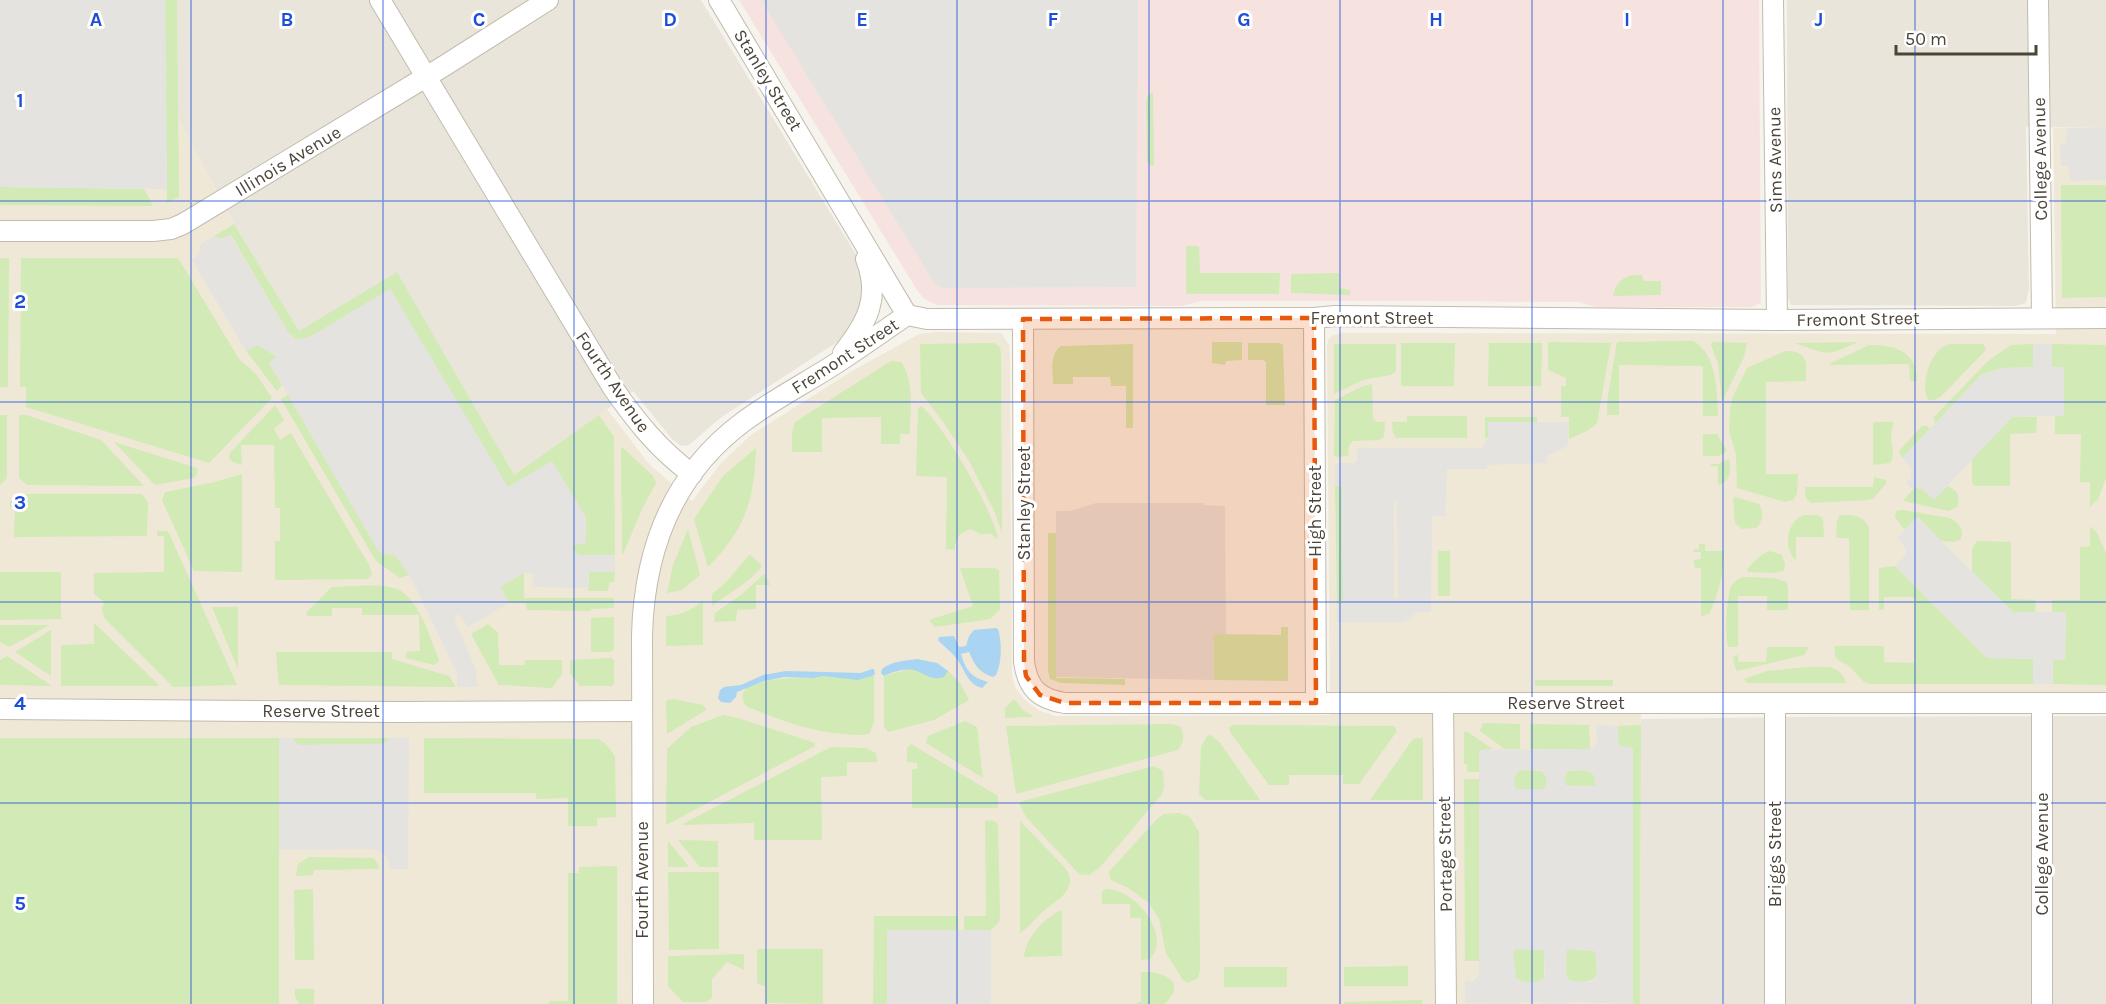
<svg xmlns="http://www.w3.org/2000/svg" width="2106" height="1004" font-family="Karla,sans-serif">
	<style>
		.residential { fill: #eae5da }
		.education { fill: #efe8d6 }
		.medical { fill: #f6e3e0 }
		.green { fill: #d2eab5 }
		.parking { fill: #e5e3e0; fill-rule: evenodd }
		.water { fill: #a9d4f2 }
		.lines { fill: none; stroke-linecap: round; stroke-linejoin: round }
		.minor-casing { stroke: #c2bbae; stroke-width: 22 }
		.minor { stroke: #fff; stroke-width: 20 }
		.marked { fill: #e8590c; fill-opacity: 0.2; stroke: #e8590c; stroke-width: 4.5; stroke-dasharray: 12 8; stroke-linejoin: round }
		.grid { fill: none; stroke: #1d4ed8; stroke-width: 1.5; stroke-opacity: 0.55 }
		.labels { text-anchor: middle; stroke-width: 6; stroke-linejoin: round; paint-order: stroke }
		.street-label { font-size: 18px; fill: #4b4439; stroke: #fff }
		.grid-label { font-size: 20px; text-anchor: middle; font-weight: bold; fill: #1d4ed8; stroke: #fff; stroke-width: 6; stroke-linejoin: round; paint-order: stroke }
	</style>
	<rect width="100%" height="100%" fill="#f6f3ec"/>
	<g class="residential">
		<polygon points="177,0 701,0 861,263 865,273 861,313 845,337 720,418 689,445 681,446 672,439 633,391 514,475 397,273 299,331 234,224 178,118"/>
		<polygon points="1787,0 2106,0 2106,128 2026,127 2029,289 2026,303 2015,306 1791,305 1788,297"/>
		<polygon points="2106,716 2106,1004 1640,1004 1641,719 1799,717"/>
	</g>
	<polygon class="education" points="0,0 177,0 178,118 234,224 299,331 397,272 514,475 607,409 649,464 692,501 721,463 751,435 852,371 910,339 920,334 937,332 1001,333 1009,345 1010,356 1012,677 1016,689 1024,699 1040,711 1056,716 1330,715 1327,346 1329,338 1333,335 1343,333 2056,334 2053,128 2106,128 2106,692 1641,692 1640,1004 0,1004"/>
	<polygon class="medical" points="739,0 1759,0 1761,303 1752,307 1595,307 1579,302 1410,301 1201,301 1181,306 937,305 924,299 917,290"/>
	<g class="green">
		<polygon points="165,0 177,0 179,197 167,203"/>
		<polygon points="1153,92 1154,166 1148,164 1147,161 1146,100 1148,95"/>
		<polygon points="2061,185 2106,185 2106,297 2062,298"/>
		<polygon points="0,187 144,189 153,206 0,205"/>
		<polygon points="234,224 299,331 397,272 514,475 599,415 614,437 615,555 580,555 574,552 572,548 573,545 586,543 586,517 508,488 390,289 310,337 297,340 288,332 231,235 221,239 214,236"/>
		<polygon points="1186,246 1199,246 1200,273 1280,273 1279,294 1186,294"/>
		<polygon points="0,258 9,258 8,387 0,387"/>
		<polygon points="21,258 178,258 239,359 256,374 272,398 209,463 26,407 26,387 20,387"/>
		<polygon points="1339,273 1339,288 1350,290 1350,295 1291,293 1291,274"/>
		<path d="M 1632,275 L 1642,275 L 1644,281 L 1661,281 L 1661,295 L 1613,296 C 1615,285 1621,278 1632,275 Z"/>
		<path d="M 1693,341 C 1717,353 1717,392 1718,416 L 1703,416 L 1703,366 L 1619,365 L 1619,415 L 1607,415 L 1607,402 L 1617,342 Z"/>
		<polygon points="1212,342 1242,342 1242,360 1226,361 1225,365 1212,363"/>
		<polygon points="1548,342 1611,343 1597,423 1587,431 1569,439 1569,417 1561,417 1561,386 1566,386 1566,378 1548,370"/>
		<polygon points="1713,342 1747,343 1744,357 1722,402 1718,363 1711,345"/>
		<path d="M 1858,342 C 1825,357 1828,355 1795,343 Z"/>
		<polygon points="994,343 1000,347 1001,354 1002,533 995,513 969,461 944,423 921,393 920,344"/>
		<polygon points="1248,343 1280,343 1283,345 1285,405 1266,405 1266,362 1263,360 1248,360"/>
		<polygon points="1401,343 1455,343 1454,386 1401,386"/>
		<polygon points="1489,343 1542,343 1541,386 1488,386"/>
		<path d="M 1133,344 L 1133,428 L 1126,428 L 1126,386 L 1111,386 L 1110,377 L 1073,377 L 1073,384 L 1053,384 C 1053,372 1049,354 1061,346 Z"/>
		<polygon points="1334,344 1396,344 1396,371 1391,375 1363,380 1334,394"/>
		<path d="M 1951,344 L 1982,344 L 1984,345 L 1986,350 L 1940,397 L 1934,400 L 1928,400 C 1919,383 1932,346 1951,344 Z"/>
		<polygon points="2033,344 2033,367 2003,368 1981,375 1935,424 1934,417 1988,361 2005,349 2012,345"/>
		<polygon points="2052,344 2106,345 2106,478 2098,499 2090,507 2090,482 2080,482 2081,434 2055,434 2055,416 2064,416 2064,367 2052,367"/>
		<polygon points="257,345 278,357 269,363 282,385 277,391 246,351"/>
		<path d="M 1869,345 C 1895,345 1917,351 1917,381 L 1910,381 L 1909,364 L 1830,365 L 1831,363 Z"/>
		<path d="M 1785,351 C 1809,351 1806,362 1806,381 L 1766,382 L 1766,474 L 1798,474 L 1797,494 L 1793,500 L 1785,502 L 1737,488 L 1736,455 L 1729,431 L 1730,409 L 1733,396 L 1747,368 Z"/>
		<path d="M 891,361 L 901,362 C 915,382 910,411 910,434 L 900,434 L 900,444 L 881,444 L 881,417 L 822,418 L 822,452 L 792,452 L 792,433 L 795,422 Z"/>
		<polygon points="1372,384 1373,418 1376,422 1385,422 1384,437 1379,440 1353,441 1349,445 1348,456 1336,457 1334,455 1335,400 1363,386"/>
		<polygon points="288,395 379,552 396,556 409,575 400,578 376,561 281,399"/>
		<polygon points="275,405 284,420 274,429 280,440 291,433 369,565 372,574 368,579 275,580 275,541 280,541 280,508 275,508 274,445 241,445 242,465 233,462 229,458 230,453"/>
		<path d="M 921,406 C 941,421 995,514 998,539 L 991,534 L 980,534 L 970,529 L 959,535 L 955,545 L 955,550 L 946,549 L 947,477 L 916,476 L 918,408 Z"/>
		<polygon points="0,415 7,415 7,478 0,485"/>
		<polygon points="19,415 26,415 101,440 144,486 27,485 19,478"/>
		<polygon points="1407,416 1467,416 1467,438 1396,438 1393,433 1392,422 1407,422"/>
		<polygon points="1485,417 1537,417 1537,422 1488,422 1488,438 1485,438"/>
		<polygon points="2012,417 2037,417 2036,433 2010,434 2010,486 1975,486 1972,483 1972,459"/>
		<path d="M 1873,422 L 1893,422 C 1893,428 1891,432 1891,438 C 1891,448 1896,454 1890,463 L 1873,465 Z"/>
		<polygon points="1922,426 1927,426 1930,429 1902,458 1899,451"/>
		<polygon points="1703,434 1717,434 1727,451 1718,456 1703,456"/>
		<polygon points="114,442 197,468 197,474 194,478 155,485"/>
		<polygon points="623,448 653,476 656,483 642,509 623,554 622,553 621,449"/>
		<path d="M 756,448 C 754,501 746,528 708,567 L 694,519 L 723,476 Z"/>
		<path d="M 1729,459 C 1731,470 1731,482 1718,485 L 1718,466 L 1711,466 L 1711,464 L 1718,464 Z"/>
		<polygon points="242,474 242,572 194,571 162,500 165,492 215,482"/>
		<polygon points="1874,477 1886,480 1886,483 1874,498 1868,500 1811,503 1806,498 1805,487 1873,487"/>
		<polygon points="1335,486 1341,487 1342,489 1343,600 1341,604 1337,604"/>
		<path d="M 1948,486 C 1958,492 1961,495 1957,507 L 1949,511 L 1903,501 L 1915,487 L 1925,490 L 1934,499 Z"/>
		<polygon points="19,494 142,494 148,502 147,536 14,537 15,508 10,507 10,502"/>
		<path d="M 1735,497 L 1759,504 C 1764,513 1763,521 1756,528 L 1742,529 L 1735,523 L 1733,499 Z"/>
		<path d="M 1902,510 L 1950,518 C 1959,523 1964,529 1961,539 L 1954,542 L 1941,541 L 1918,517 L 1905,530 L 1895,517 L 1896,511 Z"/>
		<path d="M 1804,515 L 1817,515 L 1823,518 L 1824,537 L 1796,537 L 1796,561 C 1783,547 1786,522 1804,515 Z"/>
		<path d="M 1840,515 C 1853,515 1862,515 1869,527 L 1869,610 L 1850,610 L 1849,538 L 1836,538 L 1837,521 Z"/>
		<polygon points="2090,526 2097,533 2106,553 2106,685 2053,684 2053,660 2065,659 2066,613 2052,612 2052,600 2080,600 2080,547 2090,546"/>
		<polygon points="688,529 700,575 682,590 667,593 673,565"/>
		<polygon points="157,531 168,531 237,685 173,687 104,618 102,609 104,602 94,594 94,573 164,572 164,536 157,536"/>
		<polygon points="1048,533 1056,533 1056,678 1125,679 1125,685 1061,683 1050,679 1048,671"/>
		<polygon points="1977,541 2011,542 2011,599 2036,600 2035,612 2013,612 1972,572 1972,549"/>
		<path d="M 1699,544 L 1705,544 L 1705,551 L 1724,551 C 1723,574 1719,594 1709,614 L 1701,616 L 1701,568 L 1695,568 L 1694,560 L 1701,559 L 1701,552 L 1694,552 L 1694,549 L 1699,549 Z"/>
		<polygon points="1450,551 1450,596 1438,596 1438,551"/>
		<path d="M 1770,551 L 1782,555 L 1785,564 L 1784,571 L 1773,573 L 1748,572 L 1747,570 C 1752,562 1761,554 1770,551 Z"/>
		<path d="M 750,554 L 762,566 C 749,584 729,592 712,606 L 712,594 L 726,582 Z"/>
		<polygon points="1895,566 1987,658 2033,659 2033,684 1869,684 1863,681 1849,666 1838,660 1835,656 1834,646 1884,646 1884,662 1914,663 1914,597 1884,597 1884,610 1879,610 1879,568"/>
		<polygon points="960,568 995,568 999,571 1000,609 990,619 935,627 929,620 973,606"/>
		<polygon points="0,572 61,572 61,619 0,620"/>
		<polygon points="589,572 615,572 614,582 609,583 608,591 588,591"/>
		<polygon points="524,573 524,598 614,598 614,608 591,609 591,611 527,610 526,603 509,603 500,587"/>
		<polygon points="764,574 770,585 756,585 756,609 737,610 736,621 714,622 715,613 742,594"/>
		<path d="M 1742,577 L 1775,578 L 1786,582 L 1788,587 L 1788,610 L 1767,610 L 1767,596 L 1738,596 L 1738,647 L 1729,647 C 1724,640 1727,595 1731,586 C 1734,582 1738,579 1742,577 Z"/>
		<path d="M 332,587 C 350,587 377,583 394,588 C 418,594 429,637 438,657 L 439,661 L 434,665 L 406,658 L 406,652 L 420,651 L 419,615 L 362,615 L 362,608 L 332,608 L 332,616 L 307,616 L 307,612 Z"/>
		<path d="M 703,600 L 703,645 L 666,646 L 666,616 C 681,615 693,610 703,600 Z"/>
		<polygon points="212,607 238,607 238,669"/>
		<polygon points="614,617 614,649 611,652 591,652 591,618"/>
		<polygon points="94,623 160,686 61,686 61,645 94,644"/>
		<polygon points="488,624 498,633 499,665 525,665 525,660 562,660 562,674 552,688 499,685 471,634"/>
		<polygon points="0,625 50,625 9,647 0,642"/>
		<polygon points="1281,627 1288,627 1288,681 1214,680 1214,634 1281,635"/>
		<polygon points="51,630 51,676 15,652"/>
		<polygon points="1767,647 1809,647 1804,655 1737,671 1734,664 1733,656 1738,655 1738,662 1766,662"/>
		<polygon points="276,652 392,652 392,659 449,676 456,687 279,685"/>
		<polygon points="7,656 52,686 0,685 0,660"/>
		<polygon points="612,658 614,661 614,683 612,686 580,686 570,673 570,660"/>
		<path d="M 1809,667 C 1826,667 1840,664 1846,683 L 1747,683 L 1744,679 L 1767,671 Z"/>
		<polygon points="910,669 944,677 948,671 960,683 969,700 934,720 888,732 884,726 884,676"/>
		<path d="M 874,675 L 874,721 L 870,733 L 864,735 C 819,735 790,724 748,707 C 741,702 741,695 746,688 C 767,678 788,678 810,678 C 816,678 822,676 828,676 C 845,677 858,682 874,675 Z"/>
		<rect x="1535" y="680" width="78" height="6"/>
		<polygon points="673,699 703,705 706,710 667,734 666,702 667,700"/>
		<polygon points="1014,699 1023,710 1033,716 1032,717 1005,718 1005,708"/>
		<polygon points="723,715 738,718 815,743 815,746 666,825 667,749 691,727"/>
		<polygon points="965,721 977,727 983,778 926,743 928,736"/>
		<polygon points="1483,723 1520,724 1520,749 1505,749 1480,731"/>
		<path d="M 1172,724 L 1181,727 C 1184,735 1184,743 1178,750 L 1016,794 L 1006,726 Z"/>
		<polygon points="1530,724 1589,725 1590,749 1530,749"/>
		<polygon points="1233,725 1394,726 1397,731 1359,784 1343,784 1343,775 1289,775 1289,785 1269,785 1230,732 1229,728"/>
		<polygon points="1641,725 1640,1004 1633,1004 1633,749 1620,746 1618,741 1618,726"/>
		<polygon points="1466,731 1493,749 1479,750 1479,772 1467,772 1467,764 1464,764 1464,733"/>
		<polygon points="1211,735 1220,743 1260,800 1205,800 1199,794 1201,747 1207,736"/>
		<rect x="0" y="738" width="279" height="266"/>
		<polygon points="294,738 389,738 384,744 299,745 294,741"/>
		<polygon points="424,738 598,739 605,743 615,756 616,817 597,818 597,826 568,826 568,798 536,799 536,793 424,793"/>
		<polygon points="1415,738 1422,738 1423,741 1423,800 1370,800 1413,739"/>
		<polygon points="911,744 998,796 998,808 912,808 912,769 917,769 917,763 907,762 907,748"/>
		<polygon points="831,747 866,748 876,753 877,762 847,762 847,776 821,777 822,840 754,840 754,823 681,825"/>
		<polygon points="1154,766 1163,771 1164,787 1162,794 1100,867 1089,875 1079,874 1026,817 1019,803 1023,801"/>
		<path d="M 1522,770 L 1542,771 L 1546,776 L 1547,784 L 1544,789 L 1516,789 C 1512,781 1514,773 1522,770 Z"/>
		<polygon points="1587,770 1595,775 1595,786 1565,786 1564,778 1568,771"/>
		<polygon points="1464,779 1479,779 1479,961 1465,961"/>
		<polygon points="1179,813 1190,817 1199,832 1200,970 1198,978 1188,983 1183,980 1166,953 1159,919 1149,903 1130,889 1111,880 1109,872 1157,819 1164,814"/>
		<polygon points="985,820 995,821 998,824 1000,916 999,922 991,930 964,930 964,916 986,916"/>
		<path d="M 1020,821 L 1065,868 C 1081,889 1055,901 1041,913 C 1034,920 1028,928 1020,933 Z"/>
		<polygon points="678,840 718,841 718,867 700,867"/>
		<polygon points="668,841 689,867 668,867"/>
		<polygon points="309,857 373,858 377,862 379,869 314,870 313,875 296,876 298,864"/>
		<polygon points="617,866 617,1004 549,1004 549,1001 568,1001 568,873 579,873 579,867"/>
		<polygon points="668,872 719,872 719,949 669,950"/>
		<polygon points="313,889 314,960 295,960 294,890"/>
		<path d="M 1106,889 C 1134,888 1173,935 1150,959 L 1141,960 L 1141,918 L 1130,918 L 1130,904 L 1102,904 L 1102,892 Z"/>
		<path d="M 1062,910 L 1062,956 L 1024,957 C 1025,938 1045,917 1062,910 Z"/>
		<polygon points="874,916 958,916 958,930 887,930 887,1004 873,1004"/>
		<polygon points="757,949 823,949 823,1004 765,1003 766,987 757,983"/>
		<path d="M 1516,949 L 1544,950 L 1544,979 C 1536,984 1523,984 1516,978 L 1513,952 Z"/>
		<path d="M 1567,949 L 1595,951 C 1600,967 1601,982 1581,982 C 1579,982 1572,982 1571,981 C 1562,978 1565,956 1567,949 Z"/>
		<polygon points="744,954 744,970 727,962 712,979 712,998 706,1002 683,1002 668,986 668,956"/>
		<polygon points="1408,966 1408,986 1344,986 1344,967"/>
		<rect x="1224" y="967" width="63" height="20"/>
		<path d="M 1141,972 C 1154,972 1165,973 1174,983 L 1174,992 L 1165,1004 L 1137,1004 L 1137,1002 L 1141,1002 Z"/>
		<polygon points="295,989 314,989 314,1004 299,1004 295,996"/>
		<polygon points="1422,1000 1422,1004 1344,1004 1344,1002"/>
	</g>
	<g class="parking">
		<polygon points="0,0 165,0 167,189 0,187"/>
		<polygon points="761,0 1138,0 1136,287 941,288 935,284"/>
		<polygon points="2067,128 2106,128 2106,180 2070,181 2069,168 2067,166 2061,166 2060,145 2066,143"/>
		<polygon points="230,235 288,332 297,340 310,337 390,289 508,487 552,461 586,517 586,543 573,545 572,548 574,552 580,555 615,555 615,572 589,572 589,588 533,587 533,573 523,573 500,587 509,603 468,627 460,615 456,615 455,620 476,670 477,687 457,687 457,673 414,584 396,556 379,552 269,362 277,357 257,345 246,351 192,260 200,253 199,246 207,240 214,236 221,239"/>
		<polygon points="2033,344 2052,344 2052,367 2064,367 2064,416 2012,417 1934,500 1921,488 1915,487 1912,489 1906,483 1911,478 1911,469 1902,458 1981,375 2003,368 2033,367"/>
		<path d="M 1488,422 L 1569,422 L 1568,446 L 1547,456 L 1547,463 L 1487,465 L 1487,469 L 1447,469 L 1445,516 L 1432,516 L 1431,612 L 1417,612 L 1405,622 L 1337,622 L 1337,604 L 1341,604 L 1343,600 L 1342,489 L 1341,486 L 1335,486 L 1335,463 L 1355,463 L 1357,459 L 1357,448 L 1482,448 L 1488,438 ZM 1394,500 L 1397,502 L 1398,597 L 1396,598 L 1394,597 Z"/>
		<polygon points="1096,503 1203,503 1203,505 1225,506 1226,634 1214,634 1214,680 1056,677 1056,511 1070,511"/>
		<polygon points="1917,517 2013,612 2066,612 2065,660 2053,660 2053,684 2033,684 2033,659 1987,658 1895,566 1905,556 1906,551 1903,544 1897,538"/>
		<path d="M 1596,725 L 1618,726 L 1618,741 L 1620,746 L 1633,748 L 1633,1004 L 1572,1002 L 1568,1004 L 1543,1004 L 1539,1002 L 1520,1002 L 1517,1004 L 1465,1003 L 1465,981 L 1474,981 L 1479,975 L 1479,750 L 1591,749 L 1597,742 ZM 1526,769 L 1539,770 L 1545,774 L 1547,781 L 1544,789 L 1516,789 L 1514,781 L 1515,775 L 1518,772 ZM 1571,770 L 1590,771 L 1595,777 L 1595,786 L 1567,787 L 1564,778 L 1566,773 ZM 1516,949 L 1544,950 L 1545,976 L 1544,979 L 1538,982 L 1523,982 L 1516,978 L 1513,952 ZM 1567,949 L 1595,951 L 1597,974 L 1594,980 L 1590,982 L 1572,981 L 1568,979 L 1566,975 Z"/>
		<polygon points="279,738 294,738 294,741 299,745 384,744 389,738 409,738 408,869 390,869 387,857 380,851 371,849 279,850"/>
		<rect x="887" y="930" width="104" height="74"/>
	</g>
	<g class="water">
		<path d="M 996,628 L 998,629 C 1002,642 1002,663 996,675 L 993,677 C 978,672 975,665 969,652 L 961,654 C 966,671 971,677 988,682 L 982,688 C 967,684 965,669 956,658 C 951,651 943,646 938,640 L 939,637 L 954,636 L 959,647 L 966,646 L 969,636 L 974,630 Z"/>
		<path d="M 917,659 L 937,663 L 948,671 L 944,677 C 932,681 927,675 917,671 C 907,667 893,672 884,676 L 881,673 L 882,669 C 893,661 904,661 917,659 Z"/>
		<polygon points="872,669 874,669 875,674 872,676 858,680 823,676 813,678 784,677 764,681 737,692 736,697 730,703 721,702 718,698 720,690 724,687 741,685 763,675 786,671 861,673"/>
	</g>
	<g class="lines">
		<defs>
			<g id="minor">
				<path d="M 380,0 L 613,388 C 636,421 659,450 692,474"/>
				<polyline points="719,0 907,315"/>
				<polyline points="1773,0 1777,320"/>
				<polyline points="2038,0 2042,317"/>
				<polyline points="0,231 153,231 171,229 183,224 444,66 548,0"/>
				<polyline points="1314,318 1316,703"/>
				<path d="M 1023,319 L 1024,662 C 1028,689 1039,699 1065,703 L 2106,703"/>
				<path d="M 843,353 C 867,323 881,297 866,259"/>
				<polyline points="1443,703 1446,1004"/>
				<polyline points="2042,703 2042,1004"/>
				<polyline points="1775,704 1775,1004"/>
				<polyline points="0,709 397,712 642,711"/>
				<path d="M 643,1004 L 642,636 C 644,551 672,475 743,422 C 771,401 802,385 832,366 C 857,350 882,332 907,315 L 927,319 L 1314,318 L 1335,316 L 1777,320 L 2106,318"/>
			</g>
		</defs>
		<use href="#minor" class="minor-casing"/>
		<use href="#minor" class="minor"/>
	</g>
	<path class="marked" d="M 1314,318 L 1316,703 L 1065,703 L 1040,695 L 1026,676 L 1024,662 L 1023,319 Z"/>
	<path class="grid" d="M 191,0 L 191,1004M 383,0 L 383,1004M 574,0 L 574,1004M 766,0 L 766,1004M 957,0 L 957,1004M 1149,0 L 1149,1004M 1340,0 L 1340,1004M 1532,0 L 1532,1004M 1723,0 L 1723,1004M 1915,0 L 1915,1004M 0,201 L 2106,201M 0,402 L 2106,402M 0,602 L 2106,602M 0,803 L 2106,803"/>
	<g class="labels">
		<g class="street-label">
			<text transform="translate(768 80) rotate(59)" y="6">Stanley Street</text>
			<text transform="translate(2040 159) rotate(-91)" y="6">College Avenue</text>
			<text transform="translate(1775 160) rotate(-91)" y="6">Sims Avenue</text>
			<text transform="translate(288 161) rotate(-31)" y="6">Illinois Avenue</text>
			<text x="1372" y="324">Fremont Street</text>
			<text transform="translate(1858 319) rotate(-1)" y="6">Fremont Street</text>
			<text transform="translate(845 356) rotate(-33)" y="6">Fremont Street</text>
			<text transform="translate(613 382) rotate(56)" y="6">Fourth Avenue</text>
			<text transform="translate(1024 503) rotate(-90)" y="6">Stanley Street</text>
			<text transform="translate(1315 511) rotate(-90)" y="6">High Street</text>
			<text x="1566" y="709">Reserve Street</text>
			<text x="321" y="717">Reserve Street</text>
			<text transform="translate(1445 854) rotate(-91)" y="6">Portage Street</text>
			<text transform="translate(1775 854) rotate(-90)" y="6">Briggs Street</text>
			<text transform="translate(2042 854) rotate(-90)" y="6">College Avenue</text>
			<text transform="translate(642 880) rotate(-90)" y="6">Fourth Avenue</text>
		</g>
	</g>
	<g class="grid-label">
		<text x="96" y="26">A</text>
		<text x="287" y="26">B</text>
		<text x="479" y="26">C</text>
		<text x="670" y="26">D</text>
		<text x="862" y="26">E</text>
		<text x="1053" y="26">F</text>
		<text x="1244" y="26">G</text>
		<text x="1436" y="26">H</text>
		<text x="1627" y="26">I</text>
		<text x="1819" y="26">J</text>
		<text x="20" y="107">1</text>
		<text x="20" y="308">2</text>
		<text x="20" y="509">3</text>
		<text x="20" y="710">4</text>
		<text x="20" y="910">5</text>
	</g>
	<path d="M1896 45v9h140v-9" fill="none" stroke="#4b4439" stroke-width="3"/>
	<text x="1905" y="45" font-size="18" fill="#4b4439" stroke="#ffffff" stroke-width="4.5" paint-order="stroke">50 m</text>
</svg>
